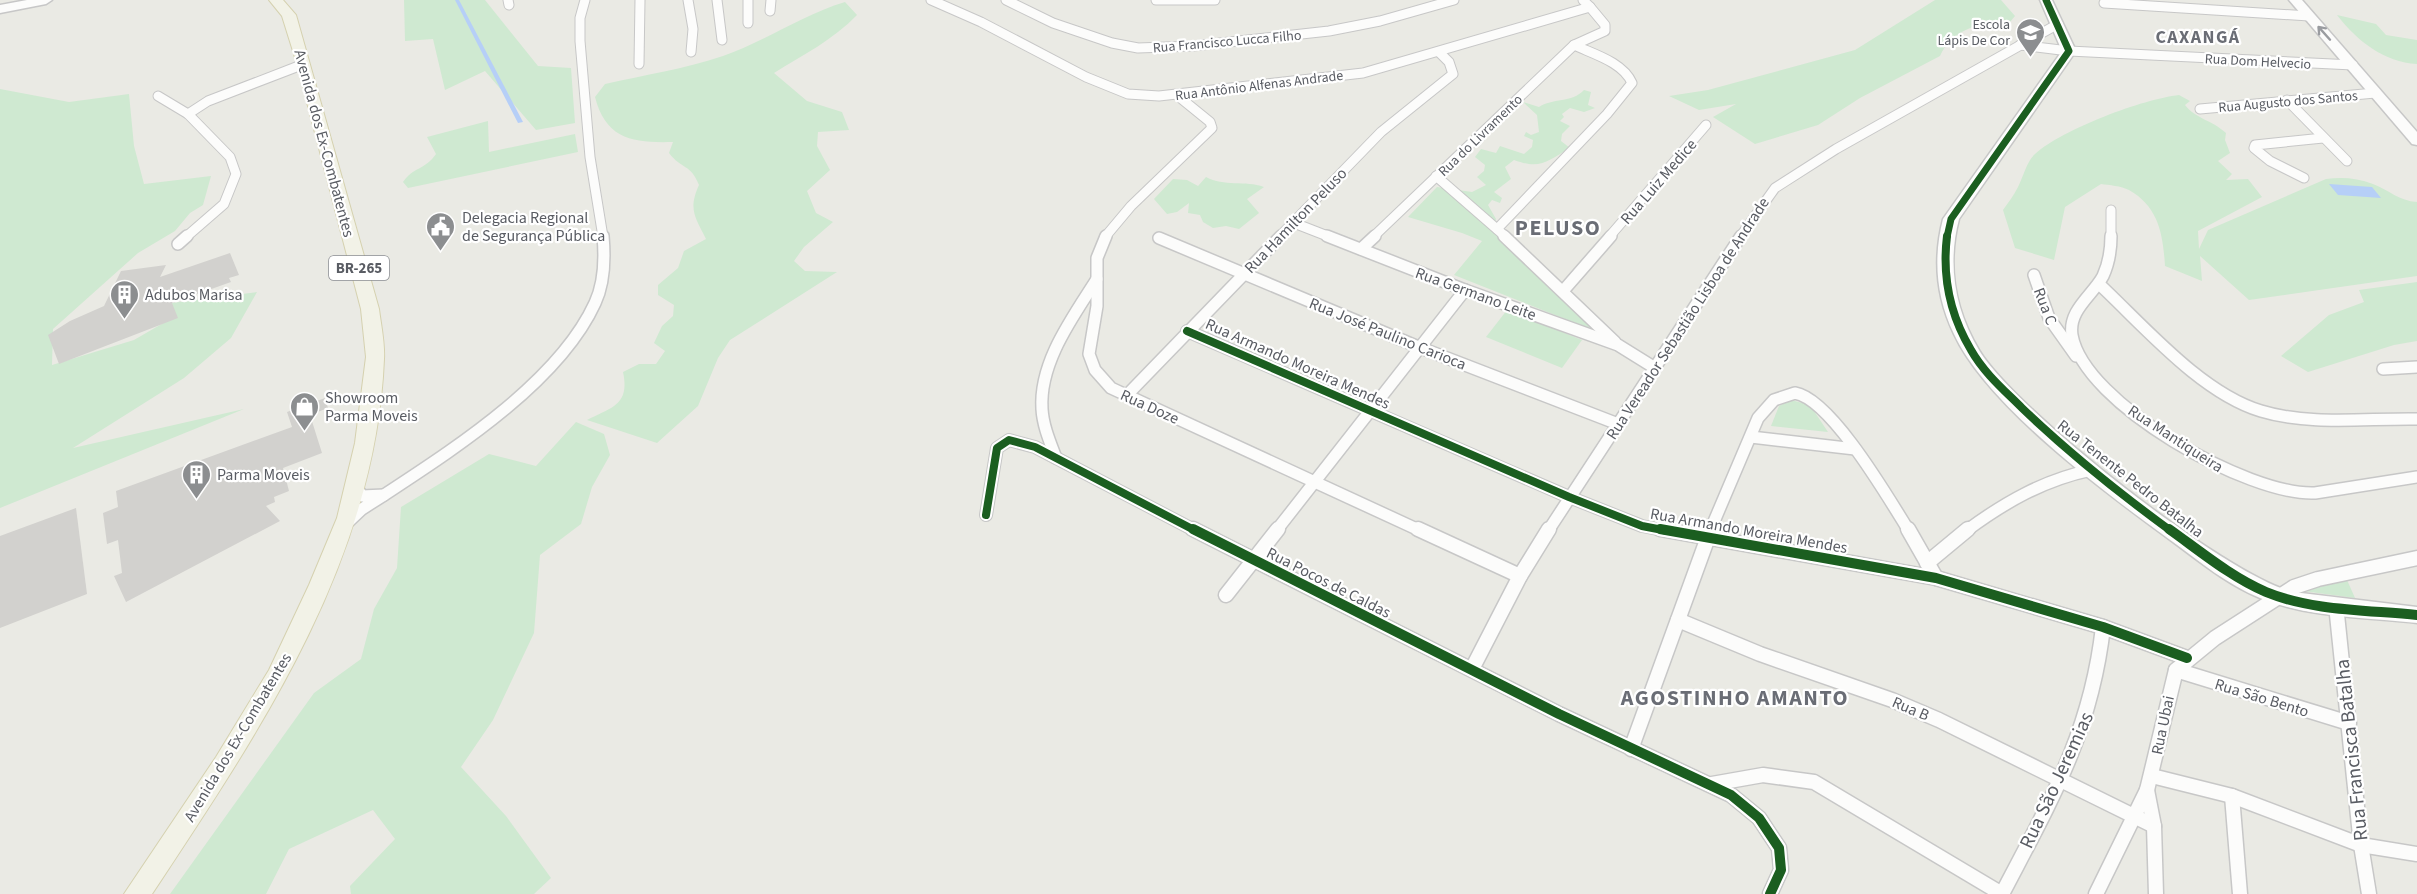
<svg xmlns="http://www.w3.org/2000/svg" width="2417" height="894" font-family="'Source Sans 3',sans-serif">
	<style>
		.green { fill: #cfe9d1 }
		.water { fill: #b6cff7 }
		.building { fill: #d2d1ce }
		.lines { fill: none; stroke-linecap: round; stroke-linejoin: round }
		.street-far2-casing { stroke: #c7c7c7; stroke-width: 11 }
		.street-far1-casing { stroke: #c7c7c7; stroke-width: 14 }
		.street-casing { stroke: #c7c7c7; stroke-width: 17 }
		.secondary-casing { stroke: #c7c7c7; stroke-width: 3 }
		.primary-casing { stroke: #d5d1af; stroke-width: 2 }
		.street-far2 { stroke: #fcfcfb; stroke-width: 9 }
		.street-far1 { stroke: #fcfcfb; stroke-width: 11 }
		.street { stroke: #fcfcfb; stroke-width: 14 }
		.secondary { fill: #fcfcfb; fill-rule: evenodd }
		.primary { fill: #f2f2e7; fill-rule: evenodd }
		.cycleway-far2-casing { stroke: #fff; stroke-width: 10 }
		.cycleway-far1-casing { stroke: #fff; stroke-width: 12 }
		.cycleway-casing { stroke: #fff; stroke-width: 14 }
		.cycleway-far2 { stroke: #1b5e20; stroke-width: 7 }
		.cycleway-far1 { stroke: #1b5e20; stroke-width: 8 }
		.cycleway { stroke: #1b5e20; stroke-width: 10 }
		.oneway { stroke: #9a9ca0 }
		.labels { text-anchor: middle; stroke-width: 4.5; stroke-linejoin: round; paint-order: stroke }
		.far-poi-label { font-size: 14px; fill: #595c63; stroke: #fff; text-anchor: end }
		.far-street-label { font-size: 14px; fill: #595c63; stroke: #fff }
		.shield { fill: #fff; stroke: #8b8d92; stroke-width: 1.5 }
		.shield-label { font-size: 15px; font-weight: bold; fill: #595c63 }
		.street-label { font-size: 16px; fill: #595c63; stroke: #fff }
		.poi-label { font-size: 16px; fill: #595c63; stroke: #fff; text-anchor: start }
		.far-district-label { font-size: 18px; font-weight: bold; letter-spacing: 1.5px; fill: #6a6d75; stroke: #fff }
		.near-street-label { font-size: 20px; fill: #595c63; stroke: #fff }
		.district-label { font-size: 22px; font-weight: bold; letter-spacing: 1.5px; fill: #6a6d75; stroke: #fff }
	</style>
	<rect width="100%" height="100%" fill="#eaeae4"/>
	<g class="green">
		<polygon points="404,0 485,0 538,66 571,68 575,123 536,130 485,71 445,90 433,39 405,41"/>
		<path d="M 1935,0 L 2001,0 L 2015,16 L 2010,22 C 1982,21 1952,29 1940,56 L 1860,98 L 1818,125 L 1755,144 L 1713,117 L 1736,104 L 1699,110 L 1669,96 L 1708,90 L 1855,50 Z"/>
		<path d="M 845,2 L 857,15 C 833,40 803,55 774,73 L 807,101 L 842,112 L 849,130 L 818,132 L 817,146 L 830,170 L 807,191 L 816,213 L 833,222 L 804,247 L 794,261 L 805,271 L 837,272 L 730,340 L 718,358 L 698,406 L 657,443 L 587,420 C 612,407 630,405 623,372 L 639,364 L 656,364 L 665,351 L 654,343 L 662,326 L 673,316 L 674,305 L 658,295 L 658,285 L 678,268 L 684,251 L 706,239 C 695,217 688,209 699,185 C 690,163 682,170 669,153 L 673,142 C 634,143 606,140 595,97 L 605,84 C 644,75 685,69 723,56 C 766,41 802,15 845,2 Z"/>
		<path d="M 2337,15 L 2376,24 L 2386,35 L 2417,40 L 2417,64 C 2384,62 2357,41 2337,15 Z"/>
		<polygon points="0,89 69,102 129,94 134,146 144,184 211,176 203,205 190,213 175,231 138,253 53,329 52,365 134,340 172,318 171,303 257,292 231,338 184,378 73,448 244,409 0,508"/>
		<path d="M 1584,90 L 1591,92 L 1588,105 L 1595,108 L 1584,112 L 1570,108 L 1562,114 L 1564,117 L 1560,121 L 1570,126 L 1562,134 L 1561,141 L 1570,148 C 1547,161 1541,170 1514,160 L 1505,167 L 1511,179 L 1494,192 L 1502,198 L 1500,203 L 1492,200 L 1488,205 L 1496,219 L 1492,231 L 1593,330 L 1454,275 L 1482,241 L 1462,233 L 1408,217 L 1437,187 L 1472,192 L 1486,185 L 1477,177 L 1484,171 L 1485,165 L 1475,157 L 1481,149 L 1496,153 L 1500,146 L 1524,154 L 1532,147 L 1533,140 L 1524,136 L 1526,132 L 1531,135 L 1539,132 L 1537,115 L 1523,102 L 1539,107 C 1552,98 1572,103 1584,90 Z"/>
		<path d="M 2179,95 L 2190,101 L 2185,105 C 2196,119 2212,120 2226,133 L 2225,140 L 2230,153 L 2218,161 L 2232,174 L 2226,180 L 2248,179 L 2262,197 L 2198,231 L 2199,249 L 2208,230 L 2326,179 C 2343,177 2357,178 2373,184 C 2389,190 2399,201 2417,202 L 2417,276 L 2249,300 L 2200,256 L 2202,281 L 2165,266 C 2163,235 2159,207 2129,190 C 2121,186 2109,185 2101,184 L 2065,207 L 2054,260 L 2015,248 L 2003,210 C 2008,203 2014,195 2018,187 C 2023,177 2027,161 2035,154 C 2063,129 2143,99 2179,95 Z"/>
		<path d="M 488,121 L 489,152 L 575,134 L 578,152 L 408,188 L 403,182 C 413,167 425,170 436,154 L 427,137 Z"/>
		<path d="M 1206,177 C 1224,187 1245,180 1264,187 L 1247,199 L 1259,213 L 1239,229 L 1226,226 L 1213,228 L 1203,222 L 1200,215 L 1188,213 L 1189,203 L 1177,212 L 1167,214 L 1154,199 L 1173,179 L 1187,180 L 1198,186 Z"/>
		<polygon points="2417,282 2417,341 2394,345 2308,372 2281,356 2329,315 2364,302 2359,290"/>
		<polygon points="1507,310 1582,340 1562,368 1486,337"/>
		<polygon points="1791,400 1810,405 1828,432 1771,426 1779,406"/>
		<polygon points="576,422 604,434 610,455 592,487 581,524 540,555 534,633 493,720 461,767 506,816 551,878 534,894 351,894 350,886 395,839 373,810 289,849 266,894 170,894 314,693 361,659 374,609 397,568 401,507 489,454 536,466"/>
		<polygon points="2347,580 2355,598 2303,591"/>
	</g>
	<g class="water">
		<polygon points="455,0 459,0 523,122 518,123"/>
		<polygon points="2329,184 2372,187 2381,198 2338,195"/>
	</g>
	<g class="building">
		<polygon points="230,253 239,275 229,278 231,282 172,303 178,318 59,364 48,335 70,321 104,306 121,271 166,265 160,277"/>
		<polygon points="325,398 328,408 310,415 322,453 283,468 289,491 274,497 275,502 266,506 280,521 126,602 114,576 122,573 118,540 107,544 103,513 118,507 116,491 292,427 287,412"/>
		<polygon points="76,508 87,594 0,628 0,536"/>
	</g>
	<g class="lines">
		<defs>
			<g id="street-far2">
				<polyline points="508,0 509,5"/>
				<polyline points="585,0 580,18 580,41 590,157 603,237"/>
				<polyline points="688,0 693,29 691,52"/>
				<polyline points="717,0 722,40"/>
				<polyline points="748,0 748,23"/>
				<polyline points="931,0 981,22 1086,77 1128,94 1159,96 1363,73 1590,7 1583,0"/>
				<polyline points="1006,0 1053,23 1112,43 1138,48 1193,46 1329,31 1380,21 1454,0"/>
				<polyline points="1156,0 1215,0"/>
				<polyline points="2104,3 2309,16"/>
				<polyline points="770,11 771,0"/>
				<polyline points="2020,45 2069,51 2353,65"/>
				<polyline points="639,64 640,0"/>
				<polyline points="158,96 188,114"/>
				<polyline points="2287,100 2347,161"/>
				<polyline points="2200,109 2375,93"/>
				<polyline points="1436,176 1506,237"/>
				<polyline points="2304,178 2270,161 2254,148 2255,145 2323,138"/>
				<polyline points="2111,210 2111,237"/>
				<polyline points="1294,223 1330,237"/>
				<path d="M 1497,229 L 1607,114 L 1632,83 C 1623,62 1593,54 1574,45"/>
				<polyline points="186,237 224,204 236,174 230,157 188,114 208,101 304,64"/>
				<polyline points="1105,237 1131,206 1212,128 1210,122 1178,96"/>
				<polyline points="1279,237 1381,132 1453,74 1449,62 1439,52"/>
				<polyline points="1373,237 1574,45 1605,31 1605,25 1590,7"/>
				<polyline points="1609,237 1706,125"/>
				<polyline points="1740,237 1775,188 1836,149 2058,24"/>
			</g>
			<g id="street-far1">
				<polyline points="1106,236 1097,258 1097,306 1089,354 1095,370 1111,388 1421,531"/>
				<polyline points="1327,236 1465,290 1618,345 1655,368"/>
				<polyline points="1504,236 1615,342"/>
				<path d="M 2111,236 C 2111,250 2109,263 2103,276 C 2093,295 2068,310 2072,335 C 2084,404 2249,496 2315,493 L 2417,477"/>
				<polyline points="1159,238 1421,348 1618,424"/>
				<polyline points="178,244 187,236"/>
				<polyline points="1361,249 1375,236"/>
				<polyline points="2034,275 2049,318 2076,356"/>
				<path d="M 2099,284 C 2144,326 2201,393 2261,411 C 2310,426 2367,418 2417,419"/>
				<polyline points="1563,291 1611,236"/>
				<polyline points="1187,331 1569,497 1642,526 1668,531"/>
				<polyline points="2383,369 2417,367"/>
				<polyline points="1127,395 1281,236"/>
				<polyline points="1751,437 1855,449"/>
				<path d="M 1056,458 C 1050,442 1043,426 1042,409 C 1039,362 1073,317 1097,279"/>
				<path d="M 384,495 C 454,449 559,382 595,303 C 605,282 605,258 603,236"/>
				<polyline points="986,515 997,448 1009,440 1035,447 1196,531"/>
				<polyline points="345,525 362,509 384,495 362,496 356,486"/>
				<polyline points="1276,531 1465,290"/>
				<polyline points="1548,531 1741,236"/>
				<path d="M 1710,531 L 1758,418 L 1774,400 L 1795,393 C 1831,399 1889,499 1909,531"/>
				<path d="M 1966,531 C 2005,502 2044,480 2091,470"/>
			</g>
			<g id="street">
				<polyline points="1193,529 1559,714 1731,795 1759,818 1779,848 1781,870 1770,894"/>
				<polyline points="1418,529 1520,576"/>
				<polyline points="1660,529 1936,578 2103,627 2187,658"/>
				<polyline points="1908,529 1936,578"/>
				<polyline points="1927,563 1968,529"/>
				<polyline points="1226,595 1278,529"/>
				<polyline points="2336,605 2361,845 2369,894"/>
				<polyline points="1678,620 1760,654 1892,700 1939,720 2154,826"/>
				<polyline points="1472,669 1520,576 1549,529"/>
				<polyline points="2176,670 2349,723"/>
				<polyline points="1631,749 1711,529"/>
				<polyline points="2152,776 2232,796 2361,845 2417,854"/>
				<path d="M 1712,784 L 1763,775 L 1814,782 L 2002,894 C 2050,802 2091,733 2103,627"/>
				<polyline points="2147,790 2154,826 2156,894"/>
				<polyline points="2232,796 2240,894"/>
				<polyline points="2096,894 2147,790 2176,670 2215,638 2294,587 2318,579 2417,558"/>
			</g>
			<g id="secondary">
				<polygon points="27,0 52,0 46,4 0,13 0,5"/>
				<path d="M 2040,0 L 2052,0 L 2076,51 L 1959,219 C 1947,265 1955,310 1979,350 C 2015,410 2226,576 2293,592 L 2417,607 L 2417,623 C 2365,617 2309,618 2260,598 C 2228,585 2200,562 2173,542 C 2107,494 1988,407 1954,334 C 1936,297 1933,258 1943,219 L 2062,51 Z"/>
				<polygon points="2289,0 2302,0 2417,132 2417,145 2412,144"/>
			</g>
			<path id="primary" d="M 269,0 L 283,0 L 296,15 L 379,309 C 381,325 385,343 384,359 C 376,560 260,731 152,894 L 124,894 L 216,757 L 269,670 L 309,585 L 337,518 L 355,443 L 366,357 L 361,309 L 297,64 L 282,16 Z"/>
		</defs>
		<use href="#street-far2" class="street-far2-casing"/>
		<use href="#street-far1" class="street-far1-casing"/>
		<use href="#street" class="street-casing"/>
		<use href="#secondary" class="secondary-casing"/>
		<use href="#primary" class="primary-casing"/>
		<use href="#street-far2" class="street-far2"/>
		<use href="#street-far1" class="street-far1"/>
		<use href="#street" class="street"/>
		<use href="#secondary" class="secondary"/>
		<use href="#primary" class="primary"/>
		<defs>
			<polyline id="cycleway-far2" points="1947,237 1951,219 2069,51 2046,0"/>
			<g id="cycleway-far1">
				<path d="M 1947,236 C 1942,277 1950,315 1971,350 C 1984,373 2004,390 2022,408 C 2069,453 2119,493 2171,531"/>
				<polyline points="1187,331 1569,497 1642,526 1668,531"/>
				<polyline points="986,515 997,448 1009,440 1035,447 1196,531"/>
			</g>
			<g id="cycleway">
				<polyline points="1193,529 1559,714 1731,795 1759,818 1779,848 1781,870 1770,894"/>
				<polyline points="1660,529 1936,578 2103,627 2187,658"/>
				<path d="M 2169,529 C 2200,551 2231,577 2266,592 C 2312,611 2368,610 2417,615"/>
			</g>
		</defs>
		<use href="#cycleway-far2" class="cycleway-far2-casing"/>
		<use href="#cycleway-far1" class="cycleway-far1-casing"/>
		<use href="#cycleway" class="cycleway-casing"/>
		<use href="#cycleway-far2" class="cycleway-far2"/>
		<use href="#cycleway-far1" class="cycleway-far1"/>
		<use href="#cycleway" class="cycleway"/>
	</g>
	<defs><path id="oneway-shaft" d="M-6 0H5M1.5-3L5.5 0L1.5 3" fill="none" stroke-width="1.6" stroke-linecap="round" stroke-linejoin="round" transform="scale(1.5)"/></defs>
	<use class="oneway" href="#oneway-shaft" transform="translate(2324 33) rotate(-132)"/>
	<defs>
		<symbol id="school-pin" viewBox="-11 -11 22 30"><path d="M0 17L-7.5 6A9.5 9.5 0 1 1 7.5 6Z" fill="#8c8e90" stroke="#fff"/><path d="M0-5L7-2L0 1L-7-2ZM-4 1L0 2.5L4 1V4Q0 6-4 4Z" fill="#fff"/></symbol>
		<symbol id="civic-pin" viewBox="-11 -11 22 30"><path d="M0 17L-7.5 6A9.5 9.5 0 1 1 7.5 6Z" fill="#8c8e90" stroke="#fff"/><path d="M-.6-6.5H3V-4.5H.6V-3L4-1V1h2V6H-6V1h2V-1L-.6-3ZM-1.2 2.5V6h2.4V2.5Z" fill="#fff"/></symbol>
		<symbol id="building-pin" viewBox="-11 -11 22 30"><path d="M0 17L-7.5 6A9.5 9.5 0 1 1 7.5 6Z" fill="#8c8e90" stroke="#fff"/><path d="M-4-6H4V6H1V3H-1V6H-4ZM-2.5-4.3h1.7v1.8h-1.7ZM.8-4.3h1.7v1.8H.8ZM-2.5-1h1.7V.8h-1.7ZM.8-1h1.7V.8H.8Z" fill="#fff"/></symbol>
		<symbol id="shop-pin" viewBox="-11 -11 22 30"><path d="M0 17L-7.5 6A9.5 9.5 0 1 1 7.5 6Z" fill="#8c8e90" stroke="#fff"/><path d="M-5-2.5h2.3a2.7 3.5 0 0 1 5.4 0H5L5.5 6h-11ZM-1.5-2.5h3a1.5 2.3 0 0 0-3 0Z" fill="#fff"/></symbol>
	</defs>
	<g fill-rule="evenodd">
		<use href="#school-pin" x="2014" y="16" width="33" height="45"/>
		<use href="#civic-pin" x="424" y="210" width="33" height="45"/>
		<use href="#building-pin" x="108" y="278" width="33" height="45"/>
		<use href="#shop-pin" x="288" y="390" width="33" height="45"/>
		<use href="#building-pin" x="180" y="458" width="33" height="45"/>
	</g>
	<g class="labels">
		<g class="far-poi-label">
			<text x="2010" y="29">Escola<tspan x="2010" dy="16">Lápis De Cor</tspan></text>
		</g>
		<g class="far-street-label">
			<text transform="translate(1227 41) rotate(-5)" y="5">Rua Francisco Lucca Filho</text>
			<text transform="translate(2258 61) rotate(3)" y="5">Rua Dom Helvecio</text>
			<text transform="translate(1259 85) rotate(-7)" y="5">Rua Antônio Alfenas Andrade</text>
			<text transform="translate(2288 101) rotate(-5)" y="5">Rua Augusto dos Santos</text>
			<text transform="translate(1480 135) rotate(-44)" y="5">Rua do Livramento</text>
		</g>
		<rect class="shield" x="329" y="256" width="60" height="24" rx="4.5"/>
		<g class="shield-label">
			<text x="359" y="273">BR-265</text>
		</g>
		<g class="street-label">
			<text transform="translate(325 143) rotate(75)" y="6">Avenida dos Ex-Combatentes</text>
			<text transform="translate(1658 181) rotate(-49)" y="6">Rua Luiz Medice</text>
			<text transform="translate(1295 220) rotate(-46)" y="6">Rua Hamilton Peluso</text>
			<text transform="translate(1476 293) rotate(20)" y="6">Rua Germano Leite</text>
			<text transform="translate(2046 306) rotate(69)" y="6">Rua C</text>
			<text transform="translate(1687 318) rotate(-57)" y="6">Rua Vereador Sebastião Lisboa de Andrade</text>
			<text transform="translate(1388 333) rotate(22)" y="6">Rua José Paulino Carioca</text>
			<text transform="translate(1298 363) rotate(24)" y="6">Rua Armando Moreira Mendes</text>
			<text transform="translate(1150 406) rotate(24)" y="6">Rua Doze</text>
			<text transform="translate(2176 438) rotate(33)" y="6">Rua Mantiqueira</text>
			<text transform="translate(2131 478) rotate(38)" y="6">Rua Tenente Pedro Batalha</text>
			<text transform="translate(1749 530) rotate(10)" y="6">Rua Armando Moreira Mendes</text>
			<text transform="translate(1329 582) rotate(27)" y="6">Rua Pocos de Caldas</text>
			<text transform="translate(2262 697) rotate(17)" y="6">Rua São Bento</text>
			<text transform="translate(1911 708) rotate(23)" y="6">Rua B</text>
			<text transform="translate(2162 725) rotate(-78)" y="6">Rua Ubai</text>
			<text transform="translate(237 737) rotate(-59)" y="6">Avenida dos Ex-Combatentes</text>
		</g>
		<g class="poi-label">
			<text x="462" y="223">Delegacia Regional<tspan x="462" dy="18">de Segurança Pública</tspan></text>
			<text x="145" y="300">Adubos Marisa</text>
			<text x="325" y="403">Showroom<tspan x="325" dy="18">Parma Moveis</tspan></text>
			<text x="217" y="480">Parma Moveis</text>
		</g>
		<g class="far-district-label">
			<text x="2198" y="43">CAXANGÁ</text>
		</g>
		<g class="near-street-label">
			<text transform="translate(2351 750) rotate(-96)" y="7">Rua Francisca Batalha</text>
			<text transform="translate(2056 780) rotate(-65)" y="7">Rua São Jeremias</text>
		</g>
		<g class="district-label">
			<text x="1558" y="235">PELUSO</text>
			<text x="1735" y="705">AGOSTINHO AMANTO</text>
		</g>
	</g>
</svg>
